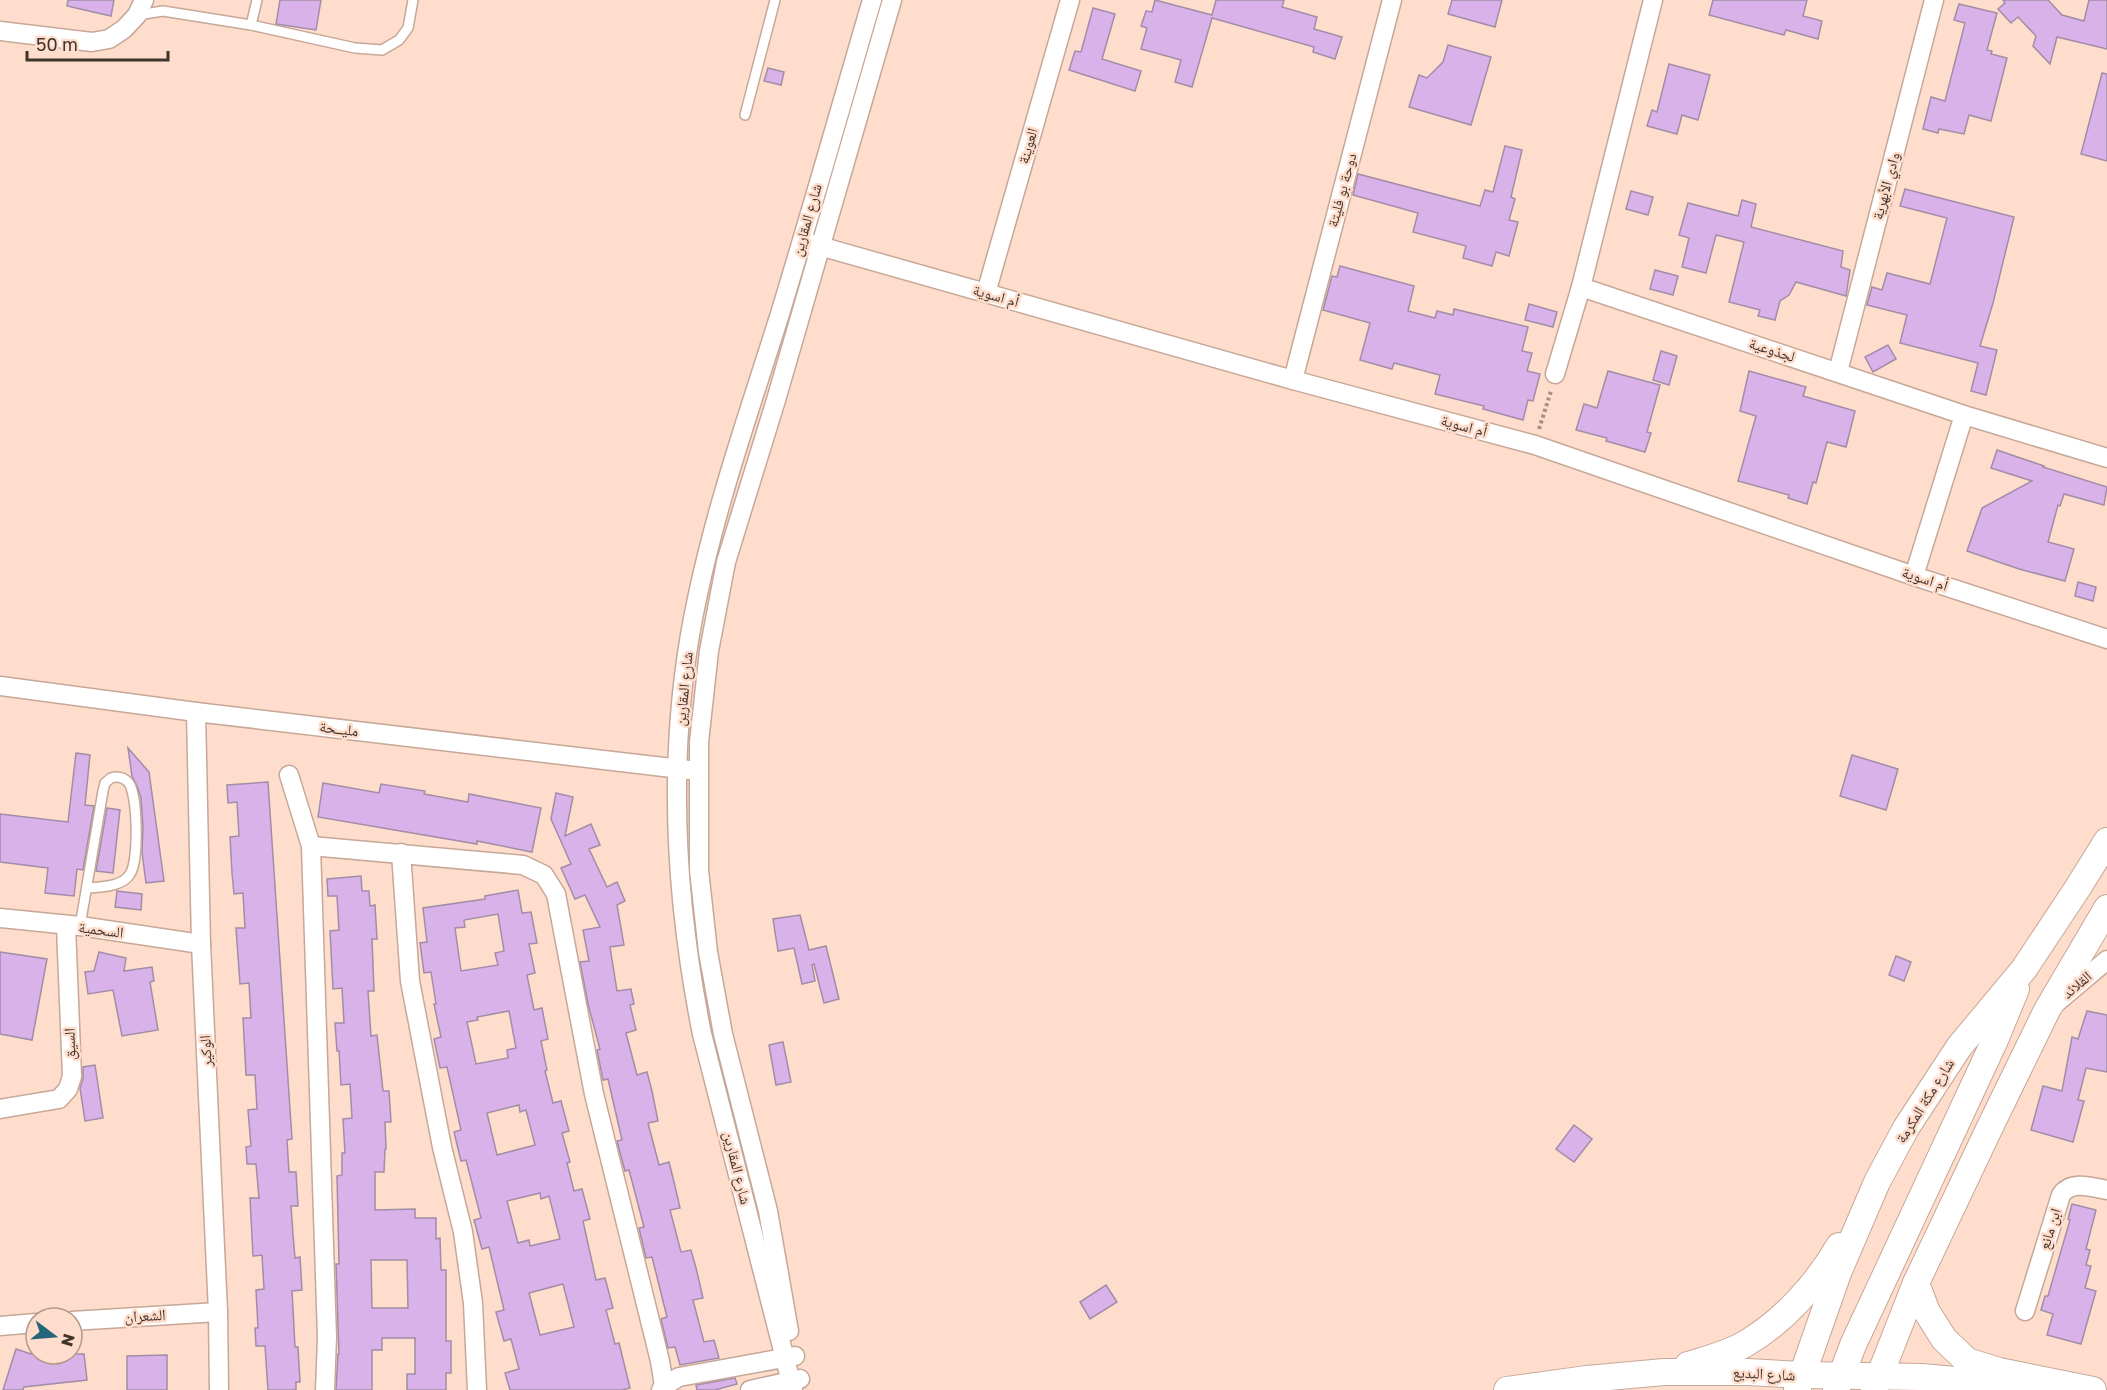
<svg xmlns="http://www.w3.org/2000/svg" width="2107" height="1390" font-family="'Golos Text','Noto Naskh Arabic',sans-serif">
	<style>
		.building { fill: #dab2ea; stroke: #a08da7; stroke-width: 1.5; fill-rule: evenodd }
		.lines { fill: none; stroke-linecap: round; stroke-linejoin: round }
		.service-casing { stroke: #c7a797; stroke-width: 12 }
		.minor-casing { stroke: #c7a797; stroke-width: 21 }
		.secondary-casing { stroke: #c7a797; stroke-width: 28 }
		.path { stroke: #a78f83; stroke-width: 4; stroke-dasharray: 3 3; stroke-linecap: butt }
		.service { stroke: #fff; stroke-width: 9 }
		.minor { stroke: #fff; stroke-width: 18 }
		.secondary { stroke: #fff; stroke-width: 26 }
		.labels { text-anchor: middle; stroke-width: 5; stroke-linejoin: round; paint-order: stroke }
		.street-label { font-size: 15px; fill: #41342d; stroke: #fdc }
	</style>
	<rect width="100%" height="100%" fill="#fdc"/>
	<g class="building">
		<polygon points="68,0 114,0 111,16 67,6"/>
		<polygon points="280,0 321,0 316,30 276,24"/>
		<polygon points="1155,0 1212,15 1216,0 1284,0 1282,7 1317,17 1314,29 1342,37 1335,59 1313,52 1314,47 1212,18 1192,87 1175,82 1181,60 1141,49 1147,28 1141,26 1146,11 1152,12"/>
		<polygon points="1452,0 1502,0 1495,27 1448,14"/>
		<polygon points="1713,0 1807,0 1803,16 1822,21 1818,39 1786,30 1784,35 1709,15"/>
		<polygon points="2003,0 2048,0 2062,15 2084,21 2089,0 2107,0 2107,49 2057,37 2050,64 2033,46 2036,36 2018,17 2011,23 1998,9 2005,3"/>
		<polygon points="1959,4 1997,13 1987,50 1992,51 1991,54 2007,58 1991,121 1969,115 1964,134 1939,129 1938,133 1923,129 1931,97 1945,101 1965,23 1954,20"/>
		<polygon points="1093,8 1115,14 1102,59 1141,71 1135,91 1069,70 1075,51 1081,52"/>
		<polygon points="1448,45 1491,57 1471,125 1409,107 1419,75 1427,78 1443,62"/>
		<polygon points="1669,64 1710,75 1698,120 1682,115 1677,134 1647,126 1652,110 1657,112"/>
		<polygon points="768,68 784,72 781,85 764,81"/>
		<polygon points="2102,73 2107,74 2107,161 2081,154"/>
		<polygon points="1505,146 1522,150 1511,197 1515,199 1509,220 1518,222 1509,256 1496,252 1492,266 1463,258 1466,246 1413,232 1418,213 1353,195 1358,174 1480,206 1485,190 1493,192"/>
		<polygon points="1905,189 2014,217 1993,303 1980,346 1997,350 1986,395 1971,391 1978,363 1900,343 1907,315 1867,305 1872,287 1882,290 1887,273 1930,284 1947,218 1900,206"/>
		<polygon points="1631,191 1653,197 1648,215 1626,209"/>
		<polygon points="1742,200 1756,204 1751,227 1843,251 1841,267 1850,270 1846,296 1796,282 1789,295 1780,301 1775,320 1758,316 1760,310 1729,302 1744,242 1716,235 1706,273 1682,267 1689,238 1679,235 1688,203 1738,216"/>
		<polygon points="1340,266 1414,286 1408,311 1435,318 1437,311 1453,315 1454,309 1528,327 1522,351 1532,353 1527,371 1540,374 1533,401 1528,400 1523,420 1483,409 1484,406 1435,394 1440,375 1394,363 1392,369 1360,360 1370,323 1323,310 1332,276 1337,277"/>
		<polygon points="1655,270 1678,276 1673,295 1650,289"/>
		<polygon points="1529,304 1557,312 1553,327 1525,320"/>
		<polygon points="1888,345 1896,359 1873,372 1865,357"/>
		<polygon points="1661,351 1677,356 1669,385 1653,380"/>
		<polygon points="1608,371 1660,385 1647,432 1651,433 1645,452 1606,441 1607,438 1576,430 1584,404 1597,408"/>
		<polygon points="1749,371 1806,387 1803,396 1855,411 1846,447 1827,442 1816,483 1813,482 1807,504 1788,498 1789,495 1738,481 1756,416 1740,411"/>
		<polygon points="1997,450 2044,466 2043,467 2107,487 2104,505 2064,494 2060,506 2058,505 2048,542 2074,549 2065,581 2019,569 1967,551 1982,508 2032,481 1991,468"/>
		<polygon points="2078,582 2096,587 2093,601 2075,596"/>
		<polygon points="128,748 149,772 164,881 146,883 142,852 143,827 141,798 137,786 132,776"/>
		<polygon points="76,753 90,755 85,805 94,806 83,870 77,869 74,896 45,893 48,868 0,862 0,814 68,822"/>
		<polygon points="1852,755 1898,769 1886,810 1840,796"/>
		<polygon points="268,782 292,1139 287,1140 289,1172 296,1172 298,1206 291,1206 293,1235 295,1258 300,1257 302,1290 292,1291 295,1347 298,1347 300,1382 296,1382 296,1390 268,1390 265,1346 256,1346 255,1328 258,1328 256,1290 264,1289 262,1255 253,1256 250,1198 259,1198 256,1164 247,1164 246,1147 251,1146 248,1110 257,1109 255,1075 246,1075 243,1018 251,1018 249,983 240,984 236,928 245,928 243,893 234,894 232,873 230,837 239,836 237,802 228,803 227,785"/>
		<polygon points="323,783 379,793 381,784 425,791 424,794 468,802 469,794 541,808 532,852 477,841 477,844 318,817"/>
		<polygon points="556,793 573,797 565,836 591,824 600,845 589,849 607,887 617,882 625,901 617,905 624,945 610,947 617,991 631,989 634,1004 630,1005 636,1030 626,1033 637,1075 647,1072 652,1091 658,1121 648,1123 659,1165 669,1162 674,1182 680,1208 670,1210 681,1252 691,1250 696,1268 703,1298 693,1300 704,1342 714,1340 719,1358 680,1365 675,1347 668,1348 661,1319 667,1317 652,1257 646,1258 639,1228 644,1227 629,1170 625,1171 617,1141 622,1140 608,1079 603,1080 597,1050 600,1049 588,1004 580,962 589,961 583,930 600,927 585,895 575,899 561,868 571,864 551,819"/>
		<polygon points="107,808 120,810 113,873 96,871"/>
		<path d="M 361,876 L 362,891 L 369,891 L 370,906 L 375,905 L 377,939 L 372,939 L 374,991 L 368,991 L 371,1036 L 377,1035 L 383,1091 L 389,1091 L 391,1122 L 385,1122 L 386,1149 L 385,1149 L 384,1172 L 375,1172 L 375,1210 L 415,1209 L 415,1218 L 436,1218 L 436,1239 L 440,1238 L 441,1270 L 446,1270 L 446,1341 L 451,1341 L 451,1373 L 446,1373 L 446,1390 L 407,1390 L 407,1374 L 415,1374 L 415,1338 L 382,1338 L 382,1350 L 372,1350 L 372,1390 L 336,1390 L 338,1354 L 339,1354 L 336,1264 L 339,1264 L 337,1176 L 342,1175 L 342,1153 L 345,1153 L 343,1119 L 352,1118 L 350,1084 L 341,1085 L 339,1051 L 337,1051 L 335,1023 L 344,1023 L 342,988 L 333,989 L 330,931 L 339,930 L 337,896 L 328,896 L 327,879 ZM 371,1260 L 407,1260 L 408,1308 L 372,1308 Z"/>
		<path d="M 518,890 L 522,913 L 531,912 L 537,943 L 529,944 L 535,973 L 527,975 L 534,1010 L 542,1008 L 548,1039 L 541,1041 L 547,1070 L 545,1071 L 553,1103 L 561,1101 L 569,1131 L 562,1133 L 570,1162 L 567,1163 L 574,1191 L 582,1189 L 590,1219 L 583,1221 L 596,1280 L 605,1278 L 613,1308 L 606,1310 L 615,1344 L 619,1343 L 630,1388 L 622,1390 L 510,1390 L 505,1373 L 519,1369 L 511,1339 L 504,1341 L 496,1312 L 504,1310 L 489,1247 L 482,1249 L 474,1220 L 481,1218 L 466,1160 L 461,1161 L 454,1132 L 461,1130 L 447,1067 L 440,1068 L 434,1039 L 441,1037 L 434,1004 L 436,1004 L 431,972 L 424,973 L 420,943 L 427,942 L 423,908 L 485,899 L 485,896 ZM 498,914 L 504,951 L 495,953 L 498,965 L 461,971 L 455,928 L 465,927 L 464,920 ZM 509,1011 L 516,1048 L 507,1050 L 508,1058 L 476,1064 L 467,1022 L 478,1020 L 477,1017 ZM 519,1105 L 520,1112 L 526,1110 L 535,1145 L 497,1155 L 487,1113 ZM 540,1193 L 541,1199 L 549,1196 L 560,1239 L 530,1246 L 529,1240 L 518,1243 L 507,1201 ZM 563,1284 L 574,1327 L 540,1335 L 529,1293 Z"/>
		<polygon points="117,891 142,894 141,910 115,907"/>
		<polygon points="800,915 809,950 826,946 839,999 824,1003 814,964 812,965 815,981 802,984 794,948 778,951 773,919"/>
		<polygon points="0,952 47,959 32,1040 0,1034"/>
		<polygon points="99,952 126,958 124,971 152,967 154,981 150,982 158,1030 122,1036 113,990 88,994 85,972 94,971"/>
		<polygon points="1896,956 1911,962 1904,981 1889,975"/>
		<polygon points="2087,1011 2107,1015 2107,1072 2086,1068 2078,1100 2084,1101 2073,1142 2031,1130 2043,1086 2062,1091 2072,1037 2078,1039"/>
		<polygon points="783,1042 791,1082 776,1085 769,1045"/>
		<polygon points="95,1065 103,1118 85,1121 80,1088 83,1079 83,1067"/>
		<polygon points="1574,1125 1592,1139 1574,1162 1556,1149"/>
		<polygon points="2072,1204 2096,1210 2086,1249 2090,1250 2086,1265 2091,1266 2085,1288 2096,1291 2081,1344 2047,1335 2053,1314 2041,1310 2045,1296 2048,1296 2070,1220 2068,1219"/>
		<polygon points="1106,1285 1117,1302 1090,1319 1080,1302"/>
		<polygon points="16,1349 31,1354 84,1354 87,1380 24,1387 23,1390 3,1390"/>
		<polygon points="167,1355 167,1390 127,1390 127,1356"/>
		<polygon points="735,1378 737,1384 715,1390 697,1390 696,1385"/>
	</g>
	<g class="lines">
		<defs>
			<g id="service">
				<polyline points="137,15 163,11 251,25 355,48 382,50 399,40 408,28 413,0"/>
				<polyline points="251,25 257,0"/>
				<polyline points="745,115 775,0"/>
				<path d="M 80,926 L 103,791 L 105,783 L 111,778 C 117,776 123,777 128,782 C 138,793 139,861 130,874 C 123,887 99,887 87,888"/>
			</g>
			<g id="minor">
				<polyline points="0,31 92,42 109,39 124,29 137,15 144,0"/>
				<polyline points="809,243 1293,380 1535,445 1914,576 2107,639"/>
				<polyline points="1581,287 1964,415 2107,458"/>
				<polyline points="986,293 1070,0"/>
				<polyline points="1838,372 1934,0"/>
				<polyline points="1555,374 1581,287 1653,0"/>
				<polyline points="1293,380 1392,0"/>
				<polyline points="1914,576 1964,415"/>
				<polyline points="0,686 196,712 689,770"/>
				<polyline points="196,712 201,944 218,1312 219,1390"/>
				<polyline points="289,775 311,846 327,1337 325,1390"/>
				<polyline points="311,846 523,865 544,875 556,894 594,1094 660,1361 664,1386"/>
				<polyline points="401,853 410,981 442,1147 463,1232 473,1303 477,1390"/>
				<polyline points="0,918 80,926 201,944"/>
				<polyline points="2056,1003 2107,960"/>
				<polyline points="0,1109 59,1099 68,1089 72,1076 66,926"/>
				<path d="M 2025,1311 L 2061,1195 C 2071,1180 2091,1187 2107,1190"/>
				<polyline points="72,1321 218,1312"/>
				<polyline points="0,1326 36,1323"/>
				<polyline points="789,1331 768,1211 723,1034 708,952 699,870 699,742 709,651 726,562 776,400 892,0"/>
				<polyline points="661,1390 664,1386 679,1377 795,1356"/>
				<polyline points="750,1390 800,1379"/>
				<path d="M 793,1390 L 702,1034 C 673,889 666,739 698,594 C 718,500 750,409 779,317 C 811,212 841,106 872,0"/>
			</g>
			<g id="secondary">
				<polyline points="1916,1283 1927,1312 1944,1339 1967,1361 1999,1371 2093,1390"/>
				<path d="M 1688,1365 C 1707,1359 1728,1354 1745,1344 C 1783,1322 1817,1284 1839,1246"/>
				<polyline points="1507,1390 1587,1379 1664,1372 1748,1372 1802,1375 1922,1377 1976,1382 2022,1390"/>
				<polyline points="1797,1390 1838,1273 1877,1182 1906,1128 1959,1047 2024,969 2077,889 2107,841"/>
				<polyline points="1836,1390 1853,1345 1995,1040 2016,989"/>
				<polyline points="1874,1390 1916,1283 1990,1127 2047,1010 2107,908"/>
			</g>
		</defs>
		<use href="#service" class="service-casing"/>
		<use href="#minor" class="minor-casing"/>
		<use href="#secondary" class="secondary-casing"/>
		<polyline class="path" points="1539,429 1551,391"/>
		<use href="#service" class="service"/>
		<use href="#minor" class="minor"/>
		<use href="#secondary" class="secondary"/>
	</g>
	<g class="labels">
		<g class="street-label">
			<text transform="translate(1028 146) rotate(-74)" y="5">العوينة</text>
			<text transform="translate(1886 186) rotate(-75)" y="5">وادي الأبهرية</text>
			<text transform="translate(1342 190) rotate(-75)" y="5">دوحة بو فليتة</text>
			<text transform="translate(807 220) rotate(-74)" y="5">شارع المقارين</text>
			<text transform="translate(996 296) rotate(16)" y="5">أم اسوية</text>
			<text transform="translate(1772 350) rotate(18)" y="5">لجذوعية</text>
			<text transform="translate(1464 426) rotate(15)" y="5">أم اسوية</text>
			<text transform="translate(1925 579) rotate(18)" y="5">أم اسوية</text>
			<text transform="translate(684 689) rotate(-84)" y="5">شارع المقارين</text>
			<text transform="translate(339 729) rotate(7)" y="5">مليــحة</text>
			<text transform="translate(101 930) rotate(7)" y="5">السحمية</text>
			<text transform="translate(2077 985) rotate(-40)" y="5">القلائد</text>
			<text transform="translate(70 1044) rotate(-92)" y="5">السيق</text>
			<text transform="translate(206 1051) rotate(-93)" y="5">الوكير</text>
			<text transform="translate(1925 1101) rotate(-58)" y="5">شارع مكة المكرمة</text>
			<text transform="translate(737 1168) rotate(76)" y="5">شارع المقارين</text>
			<text transform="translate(2050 1229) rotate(-73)" y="5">ابن مانع</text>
			<text transform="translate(145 1316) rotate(-3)" y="5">الشعران</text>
			<text transform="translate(1764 1374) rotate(3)" y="5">شارع البديع</text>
		</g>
	</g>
	<g transform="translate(54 1336) rotate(106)"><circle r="28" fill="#ffddcc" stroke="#b3998c" stroke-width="1.5"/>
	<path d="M0-4.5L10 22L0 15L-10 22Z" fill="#25667a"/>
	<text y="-9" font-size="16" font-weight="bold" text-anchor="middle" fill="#41342d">N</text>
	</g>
	<path d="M27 51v9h141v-9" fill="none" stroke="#41342d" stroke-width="3"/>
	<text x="36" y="51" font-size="18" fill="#41342d" stroke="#ffddcc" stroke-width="4.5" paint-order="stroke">50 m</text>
</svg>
